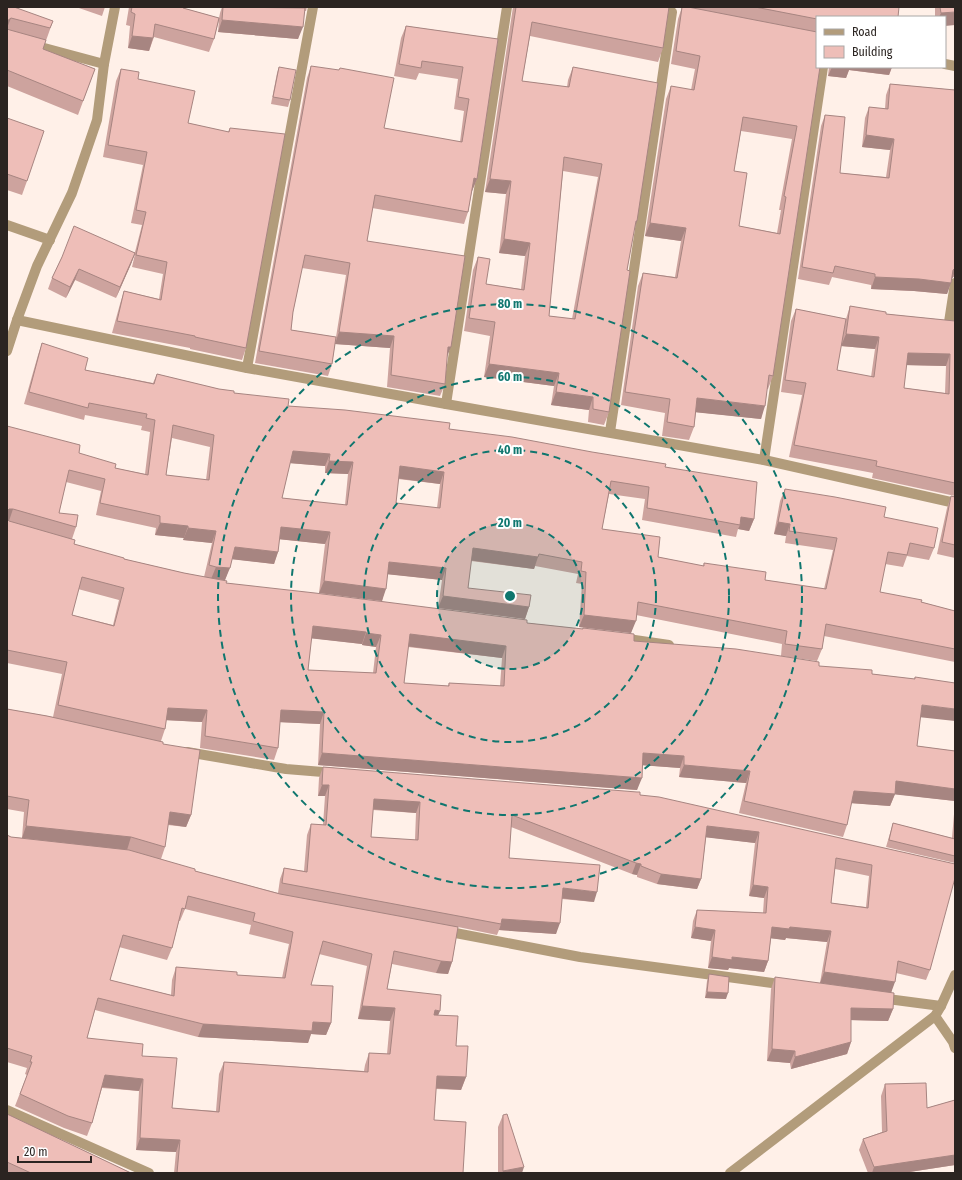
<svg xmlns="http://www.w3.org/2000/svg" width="962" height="1180" font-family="'Fira Sans Condensed',sans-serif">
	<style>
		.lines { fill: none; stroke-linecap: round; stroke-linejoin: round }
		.street { stroke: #b29c7b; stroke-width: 10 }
		.wall { fill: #cda39e; fill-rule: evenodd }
		.shaded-wall { fill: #a78581 }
		.building { fill: #eebeb8; stroke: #a78581; fill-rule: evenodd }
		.ring { fill: none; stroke: #0f766e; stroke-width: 2; stroke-dasharray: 7 5 }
		.centre { fill: #0f766e; stroke: #fff; stroke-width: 2 }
		.ring-label { font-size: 12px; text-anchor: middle; font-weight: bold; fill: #0f766e; stroke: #fff; stroke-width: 4; stroke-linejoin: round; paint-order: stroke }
	</style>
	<rect width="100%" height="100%" fill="#fff0e8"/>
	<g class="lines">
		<g class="street">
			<polyline points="7,38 104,64"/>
			<polyline points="945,64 955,66"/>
			<polyline points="7,225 50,240"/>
			<polyline points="17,320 247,368 446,404 764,460 955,503"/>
			<polyline points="949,322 955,283"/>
			<polyline points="7,351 17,320 37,266 72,193 97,120 104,64 115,7"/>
			<polyline points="247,368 313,7"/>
			<polyline points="446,404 507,7"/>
			<polyline points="610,432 672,12"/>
			<polyline points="764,460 823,67"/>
			<polyline points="621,638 669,645"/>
			<polyline points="187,752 286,769 335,773"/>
			<polyline points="445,931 580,957 787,985"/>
			<polyline points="880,998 941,1006"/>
			<polyline points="935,1016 953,1042 955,1048"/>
			<polyline points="7,1110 149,1173"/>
			<polyline points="730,1173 935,1016 941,1006 955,975"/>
		</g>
	</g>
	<g class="wall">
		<polygon points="7,7 53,21 43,49 95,69 78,115 7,86"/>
		<polygon points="76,7 105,7 102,16"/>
		<polygon points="129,7 183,7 183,8 219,18 220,13 222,7 307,7 306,11 304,11 298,39 218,32 219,20 214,39 209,52 154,37 149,51 128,48 130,26 126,25"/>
		<path d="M 513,7 L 669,7 L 663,48 L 658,62 L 530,36 L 522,81 L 567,87 L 568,80 L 573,67 L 634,230 L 627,270 L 609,412 L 604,425 L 588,422 L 589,410 L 551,405 L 554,386 L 484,377 L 490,336 L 464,331 L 473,270 L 478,257 L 486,284 L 521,289 L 525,256 L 499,253 L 506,194 L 485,192 ZM 563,171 L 598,177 L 572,319 L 549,316 Z"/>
		<path d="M 682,7 L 899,7 L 817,17 L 817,67 L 773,376 L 768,389 L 767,389 L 761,419 L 696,412 L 694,427 L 689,440 L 662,436 L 665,413 L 621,405 L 638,286 L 643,273 L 675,277 L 681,241 L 645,236 L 666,99 L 671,86 L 691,90 L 695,69 L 671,64 L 678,19 ZM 741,131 L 792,139 L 779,210 L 781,210 L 777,233 L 739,226 L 734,171 Z"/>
		<polygon points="935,7 955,7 945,17 935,17"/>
		<path d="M 406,26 L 498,39 L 477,179 L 472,191 L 468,212 L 464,224 L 372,208 L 367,241 L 447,358 L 445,384 L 440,396 L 387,387 L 390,348 L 335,344 L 332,364 L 328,376 L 255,363 L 307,78 L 311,66 L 384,128 L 460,142 L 464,111 L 454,109 L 458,79 L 419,73 L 416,80 L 394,76 L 401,38 ZM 302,268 L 346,275 L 336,337 L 291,330 L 293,312 Z"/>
		<polygon points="279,67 290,100 288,107 271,104 277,73"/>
		<polygon points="829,67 892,67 889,75 849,70 846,78 828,76"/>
		<polygon points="121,69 138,79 188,123 228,132 230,128 246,348 242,360 190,349 190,348 112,333 120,304 124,291 159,299 163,274 132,267 135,254 131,264 116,298 75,280 66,298 48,289 52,278 62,257 135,252 142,225 131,223 143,165 103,157 116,81"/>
		<polygon points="890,84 955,90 955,277 953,277 952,279 947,294 914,291 871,289 871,285 832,277 829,285 798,279 821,126 825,115 840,173 886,177 890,150 862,147 865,118 869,107 885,109 886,95"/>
		<polygon points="7,118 27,181 22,195 7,190"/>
		<path d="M 850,306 L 886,314 L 955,321 L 955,496 L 872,478 L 873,473 L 789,457 L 802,395 L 781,392 L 791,321 L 796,309 L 846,319 ZM 841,346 L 875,349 L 871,377 L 837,370 ZM 906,365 L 946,366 L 945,393 L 904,388 Z"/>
		<path d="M 42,343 L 85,370 L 153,383 L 157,374 L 288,406 L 449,429 L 665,467 L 754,519 L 749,531 L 738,529 L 736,537 L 642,520 L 645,499 L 609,494 L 602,529 L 658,557 L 703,566 L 704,563 L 765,580 L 824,589 L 833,550 L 785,543 L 786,536 L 774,534 L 780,501 L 785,489 L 884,517 L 934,548 L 929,560 L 907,556 L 903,567 L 885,564 L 880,592 L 921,602 L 955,611 L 955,662 L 824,636 L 822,649 L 817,661 L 781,656 L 782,644 L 636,615 L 631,633 L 579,627 L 582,584 L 576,583 L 578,574 L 535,566 L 534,569 L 471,561 L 468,588 L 529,607 L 525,619 L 438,608 L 442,580 L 388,574 L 382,601 L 319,593 L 325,544 L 279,539 L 278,552 L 274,564 L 232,559 L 225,580 L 218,580 L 226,583 L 527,623 L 582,629 L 583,628 L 634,641 L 819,666 L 872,674 L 914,679 L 915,677 L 920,717 L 917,746 L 955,751 L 955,801 L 895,794 L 890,806 L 851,803 L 847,825 L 843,837 L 739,813 L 746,783 L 679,777 L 680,768 L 642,765 L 637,790 L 318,765 L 320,724 L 280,722 L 278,748 L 274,760 L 200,748 L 202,722 L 166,720 L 165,729 L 161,741 L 163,744 L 191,815 L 186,827 L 168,825 L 165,847 L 161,859 L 195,871 L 278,893 L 280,879 L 284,868 L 304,871 L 307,835 L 311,824 L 323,825 L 325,796 L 318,796 L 319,778 L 323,767 L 640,795 L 955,864 L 930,970 L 926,980 L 896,973 L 891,993 L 820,983 L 827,942 L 786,938 L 785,940 L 771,938 L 768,961 L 764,972 L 729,968 L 728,970 L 708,968 L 711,941 L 691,938 L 693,921 L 697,910 L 763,913 L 764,898 L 749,896 L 755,843 L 706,837 L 701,879 L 697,889 L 657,884 L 637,877 L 637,875 L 632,874 L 511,827 L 509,858 L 594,902 L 562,899 L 556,934 L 499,930 L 497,935 L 458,927 L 452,962 L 448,974 L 436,973 L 392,964 L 387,989 L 438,1015 L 456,1046 L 466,1077 L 461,1090 L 436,1089 L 434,1120 L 463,1173 L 174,1173 L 176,1152 L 136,1150 L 139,1091 L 102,1088 L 92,1123 L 87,1136 L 64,1128 L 15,1106 L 27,1075 L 25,1074 L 27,1068 L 7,1062 L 7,835 L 11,837 L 22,838 L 24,812 L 7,809 L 7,709 L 53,717 L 62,674 L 7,663 L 7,426 L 115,468 L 145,474 L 150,432 L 141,430 L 142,426 L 85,415 L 84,420 L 24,404 L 38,355 ZM 172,438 L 210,447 L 206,480 L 166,475 ZM 290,463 L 325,466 L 325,473 L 348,474 L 345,505 L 282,498 ZM 398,479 L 440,484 L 437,508 L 396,503 ZM 66,482 L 101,491 L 96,515 L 156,528 L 155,535 L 184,538 L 183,540 L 212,543 L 204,577 L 184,573 L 124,559 L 74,544 L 72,539 L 76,527 L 59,513 ZM 78,589 L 119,600 L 113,625 L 72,615 ZM 311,638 L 362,644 L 362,645 L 376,647 L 373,673 L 308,670 ZM 408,647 L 502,658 L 500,686 L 449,683 L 448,686 L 404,683 ZM 373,810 L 416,813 L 415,840 L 371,837 ZM 835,869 L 869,876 L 866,907 L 831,903 ZM 185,909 L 251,925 L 249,934 L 289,944 L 282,978 L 237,975 L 176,967 L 172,980 L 171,995 L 110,980 L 119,947 L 167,960 L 172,948 L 179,921 L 180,921 ZM 319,954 L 367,966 L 358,1019 L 390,1021 L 387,1054 L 369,1053 L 365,1065 L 364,1071 L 224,1062 L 219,1074 L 216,1111 L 172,1108 L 142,1056 L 87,1038 L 95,1010 L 198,1037 L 308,1043 L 311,1034 L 326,1035 L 331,1023 L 311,985 Z"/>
		<polygon points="951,496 955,497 955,558 937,554 947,508"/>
		<polygon points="955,802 955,863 886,847 893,823 952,838"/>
		<polygon points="709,974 726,999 705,998 707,981"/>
		<polygon points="775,977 893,1009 888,1021 851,1020 851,1042 847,1054 791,1069 790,1063 767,1061 771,989"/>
		<polygon points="885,1084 927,1108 955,1100 955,1165 903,1173 868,1173 859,1150 863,1139 882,1132 881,1096"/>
		<polygon points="7,1114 131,1173 7,1173"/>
		<polygon points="503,1115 522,1173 498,1173 498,1127"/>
	</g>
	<g class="shaded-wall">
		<polygon points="955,12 955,25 945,26 945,17 939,17 941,13"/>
		<polygon points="11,18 7,28 7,21"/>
		<polygon points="222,20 303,27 298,39 218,32"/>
		<polygon points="132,36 153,38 149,51 128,48"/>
		<polygon points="832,67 892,67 889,75 849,70 846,78 828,76"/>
		<polygon points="866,135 894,139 890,150 862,147"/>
		<polygon points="474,178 477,179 472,191 470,191"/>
		<polygon points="490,179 511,181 506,194 485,192"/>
		<polygon points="636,221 637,221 633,234"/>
		<polygon points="650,223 686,228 681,241 645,236"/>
		<polygon points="504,239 530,243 525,256 499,253"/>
		<polygon points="135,253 131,264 116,298 120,287"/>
		<polygon points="955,268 955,271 953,277 949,282 953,270"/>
		<polygon points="79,269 75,280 66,298 70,287"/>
		<polygon points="875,277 919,279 951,283 947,294 914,291 871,289"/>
		<polygon points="339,332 394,336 390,348 335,344"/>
		<polygon points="846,334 879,337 875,349 841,346"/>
		<polygon points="448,347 451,347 446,359"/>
		<polygon points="908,353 950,354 946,366 903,365"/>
		<polygon points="489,364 559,373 554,386 484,377"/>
		<polygon points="556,392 593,397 589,410 551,405"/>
		<polygon points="697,398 765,406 761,419 693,412"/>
		<polygon points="293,451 330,454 325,466 288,463"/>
		<polygon points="329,461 353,462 348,474 325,473"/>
		<polygon points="400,466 444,472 440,484 395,478"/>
		<polygon points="9,509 13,509 9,521 7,521 7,511"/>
		<polygon points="741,517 754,519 749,531 738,529 740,525"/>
		<polygon points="778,522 790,524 786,536 774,534"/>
		<polygon points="160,523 188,526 184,538 155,535"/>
		<polygon points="281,527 330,532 325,544 277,539"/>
		<polygon points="188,528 216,531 212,543 183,540"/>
		<polygon points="235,547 278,552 274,564 230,559"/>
		<polygon points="473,548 538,557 534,569 468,560"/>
		<polygon points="389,562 446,568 442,580 385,574"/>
		<polygon points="216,567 230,568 225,580 211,579"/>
		<polygon points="324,581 386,589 382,601 319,593"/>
		<polygon points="443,596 529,607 525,619 438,608"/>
		<polygon points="584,615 636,621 631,633 579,627"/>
		<polygon points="313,626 366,632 362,644 308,638"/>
		<polygon points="366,633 381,635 376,647 362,645"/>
		<polygon points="410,634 506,646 502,658 405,646"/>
		<polygon points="922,705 955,709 955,721 918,717"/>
		<polygon points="168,708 207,710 202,722 163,720"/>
		<polygon points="281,710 324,712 320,724 276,722"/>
		<polygon points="322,753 642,778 637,790 318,765"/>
		<polygon points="643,753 684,756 680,768 639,765"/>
		<polygon points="684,765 750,771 746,783 679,777"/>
		<polygon points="896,781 955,789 955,801 891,794"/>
		<polygon points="322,785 329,785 325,796 318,796"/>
		<polygon points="854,791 895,794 890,806 849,803"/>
		<polygon points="374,799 420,802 416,813 370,809"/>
		<polygon points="170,812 191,815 186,827 166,824"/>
		<polygon points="26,826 131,837 127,850 22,838"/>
		<polygon points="707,826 759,832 755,843 703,837"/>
		<polygon points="636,863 641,864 637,875 632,874"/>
		<polygon points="661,874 701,879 697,889 657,884"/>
		<polygon points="753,885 768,887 764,898 749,896"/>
		<polygon points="563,888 597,892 594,902 559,898"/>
		<polygon points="502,919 560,923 556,934 499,930 501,924"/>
		<polygon points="695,927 715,930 711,941 691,938"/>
		<polygon points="772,927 790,927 831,931 827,942 786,938 785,940 768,938"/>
		<polygon points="712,957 732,957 768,961 764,972 729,968 728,970 708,968"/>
		<polygon points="441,961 452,962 448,974 436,973"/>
		<polygon points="824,972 895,982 891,993 820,983"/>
		<polygon points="707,992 728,993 726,999 705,998"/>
		<polygon points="362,1006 395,1008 390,1021 358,1019"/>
		<polygon points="851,1008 893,1009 888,1021 847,1020"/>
		<polygon points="435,1010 440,1011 435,1023 430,1023"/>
		<polygon points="313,1022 331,1023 326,1035 311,1034 308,1043 198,1037 203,1024"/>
		<polygon points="851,1042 847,1054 791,1069 795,1057"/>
		<polygon points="772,1049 795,1051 790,1063 767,1061"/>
		<polygon points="105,1075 143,1079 139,1091 101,1087"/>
		<polygon points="437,1076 466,1077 461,1090 433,1088"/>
		<polygon points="140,1138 180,1140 176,1152 136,1150"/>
		<polygon points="955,1155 955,1165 903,1173 872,1173 874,1167"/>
		<polygon points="524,1167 522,1173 502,1173 503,1171"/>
	</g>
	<g class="building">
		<polygon points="7,7 14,7 53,21 50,28 11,18 7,21"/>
		<polygon points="132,7 183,7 183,8 219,18 214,39 155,24 153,38 132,36 135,14 131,12"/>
		<polygon points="223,7 305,8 303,27 222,20"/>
		<path d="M 516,7 L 669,7 L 663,48 L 532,22 L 522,81 L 569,87 L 573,67 L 658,83 L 637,221 L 636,221 L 627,270 L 630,271 L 609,412 L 593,409 L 593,397 L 556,392 L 559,373 L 489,364 L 495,322 L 469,318 L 478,257 L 490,259 L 486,284 L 524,290 L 530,243 L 504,239 L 511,181 L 490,179 ZM 564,157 L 602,164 L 575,319 L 549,316 Z"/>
		<path d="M 682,7 L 688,7 L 817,32 L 817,67 L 820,67 L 773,376 L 769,375 L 765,406 L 697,398 L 694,427 L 667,422 L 670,399 L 625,392 L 643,273 L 677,278 L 686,228 L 650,223 L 671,86 L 694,90 L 700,56 L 676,51 ZM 743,117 L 797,126 L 784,196 L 786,197 L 780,234 L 739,226 L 747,173 L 734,171 Z"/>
		<polygon points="755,7 899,7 898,17 817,17 817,19"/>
		<polygon points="940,7 955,7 955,12 941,13"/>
		<polygon points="406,26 498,39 477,179 474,178 468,212 375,195 367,241 465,256 451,347 448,347 445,384 391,375 394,336 339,332 350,263 305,255 293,312 291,330 336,337 332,364 259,351 311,66 339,70 340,68 394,78 384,128 462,142 469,99 458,97 463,67 422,61 421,68 399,64"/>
		<polygon points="7,28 7,29 10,30 46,40 43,49 95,69 83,101 7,70"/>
		<polygon points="279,67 296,70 290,100 273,97"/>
		<polygon points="121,69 139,72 138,79 195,91 188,123 229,132 230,128 285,134 246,348 195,337 195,336 117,321 124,291 161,300 167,262 136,255 146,212 136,210 147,152 108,145"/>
		<polygon points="890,84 955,90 955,268 953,270 951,283 919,279 875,277 875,274 835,266 833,273 802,267 825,115 845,117 840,173 889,178 894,139 866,135 869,107 888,109"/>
		<polygon points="7,118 44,131 27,181 7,174"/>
		<polygon points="74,226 135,253 120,287 79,269 70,287 52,278 62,257"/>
		<path d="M 850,306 L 886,312 L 886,314 L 955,321 L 955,483 L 876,466 L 877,461 L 794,445 L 806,383 L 785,380 L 796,309 L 846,319 L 837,370 L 874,377 L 879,337 L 846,334 ZM 908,353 L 950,354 L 949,394 L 904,388 Z"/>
		<path d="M 42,343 L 88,358 L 85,370 L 154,384 L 157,374 L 219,389 L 234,391 L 234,393 L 289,399 L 288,406 L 345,410 L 450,423 L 449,429 L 512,437 L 592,452 L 666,464 L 665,467 L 757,482 L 754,519 L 741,517 L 740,525 L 647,508 L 649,487 L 611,481 L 602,529 L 660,537 L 658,557 L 704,566 L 704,563 L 766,572 L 765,580 L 826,589 L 837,538 L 789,531 L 790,524 L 778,522 L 785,489 L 835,497 L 886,507 L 884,517 L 938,528 L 934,548 L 910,543 L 907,555 L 888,552 L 880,592 L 922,600 L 921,602 L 955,611 L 955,649 L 826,624 L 822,649 L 785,644 L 787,631 L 638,602 L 636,621 L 584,615 L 586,572 L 581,571 L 582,562 L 539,554 L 538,557 L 473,548 L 468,588 L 531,595 L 529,607 L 443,596 L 446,568 L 389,562 L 386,589 L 324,581 L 330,532 L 281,527 L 278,552 L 235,547 L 230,568 L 216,567 L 209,565 L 216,531 L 188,528 L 188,526 L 160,523 L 160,516 L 100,503 L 105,479 L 69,470 L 59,513 L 78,515 L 76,527 L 13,509 L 9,509 L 7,511 L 7,426 L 80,445 L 79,453 L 116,464 L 115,468 L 148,475 L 155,420 L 146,418 L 147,414 L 89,403 L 88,408 L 29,392 ZM 173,425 L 214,435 L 209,480 L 166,475 ZM 293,451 L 330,454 L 329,461 L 353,462 L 347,505 L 282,498 ZM 400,466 L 444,472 L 440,508 L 396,503 Z"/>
		<polygon points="951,496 955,497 955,545 942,542"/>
		<path d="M 7,519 L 9,521 L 75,540 L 74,544 L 124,558 L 124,559 L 184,573 L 227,581 L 226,583 L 315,593 L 527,620 L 527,623 L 583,629 L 583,628 L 634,634 L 634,641 L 736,649 L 819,662 L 819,666 L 872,670 L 872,674 L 915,679 L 915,677 L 955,683 L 955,709 L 922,705 L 917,746 L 955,751 L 955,789 L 896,781 L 895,794 L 854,791 L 847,825 L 744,801 L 750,771 L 684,765 L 684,756 L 643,753 L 642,778 L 322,753 L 324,712 L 281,710 L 278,748 L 205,736 L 207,710 L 168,708 L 165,729 L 58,705 L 67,662 L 7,650 ZM 82,577 L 124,588 L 114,626 L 72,615 ZM 313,626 L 366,632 L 366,633 L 381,635 L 376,673 L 308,670 ZM 410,634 L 506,646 L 504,686 L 449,683 L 449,686 L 404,683 Z"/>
		<polygon points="7,709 47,716 163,742 163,744 200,750 191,815 170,812 165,847 131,837 26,826 29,800 7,796"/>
		<path d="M 323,767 L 637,792 L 640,792 L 640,795 L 659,797 L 955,864 L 955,878 L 930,970 L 898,961 L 895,982 L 824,972 L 831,931 L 790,927 L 789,929 L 772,927 L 768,961 L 732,957 L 732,960 L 712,957 L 715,930 L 695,927 L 697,910 L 766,913 L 768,887 L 753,885 L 759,832 L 707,826 L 701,879 L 661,874 L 641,866 L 641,864 L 636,863 L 512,815 L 509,858 L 600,865 L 597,892 L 563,888 L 560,923 L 502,919 L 501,924 L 282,883 L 284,868 L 307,872 L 311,824 L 326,825 L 329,785 L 322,785 ZM 374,799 L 420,802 L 418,840 L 371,837 ZM 836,858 L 872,865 L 868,908 L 831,903 Z"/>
		<polygon points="893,823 955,839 955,856 889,840"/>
		<path d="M 7,835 L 11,837 L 129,850 L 195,869 L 195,871 L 280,894 L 458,927 L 452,962 L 441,961 L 394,951 L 387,989 L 441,995 L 440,1011 L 435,1010 L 434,1015 L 458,1016 L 456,1046 L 468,1046 L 466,1077 L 437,1076 L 434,1120 L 466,1122 L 463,1173 L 177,1173 L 180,1140 L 140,1138 L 143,1079 L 105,1075 L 92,1123 L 68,1116 L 20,1094 L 32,1062 L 30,1062 L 32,1056 L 7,1048 ZM 188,896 L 255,913 L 253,921 L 293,932 L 285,978 L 237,975 L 237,972 L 176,967 L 174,996 L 110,980 L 123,935 L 172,948 L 182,908 L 185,909 ZM 323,941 L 372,954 L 362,1006 L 395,1008 L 390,1054 L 369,1053 L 368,1072 L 224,1062 L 219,1112 L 172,1108 L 177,1058 L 142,1056 L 143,1044 L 87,1038 L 98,998 L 203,1024 L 312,1031 L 313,1022 L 331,1023 L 333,986 L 311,985 Z"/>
		<polygon points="709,974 729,977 728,993 707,992"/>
		<polygon points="775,977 894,993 893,1009 851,1008 851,1042 795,1057 795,1051 772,1049"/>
		<polygon points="926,1083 927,1108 955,1100 955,1155 874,1167 863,1139 887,1131 885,1084"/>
		<polygon points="7,1114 131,1173 31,1173 7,1162"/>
		<polygon points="507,1114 524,1167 503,1171 503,1115"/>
	</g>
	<circle cx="510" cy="596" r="73" fill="#0f766e" fill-opacity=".12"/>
	<g class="ring">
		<circle cx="510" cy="596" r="73"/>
		<circle cx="510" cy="596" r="146"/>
		<circle cx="510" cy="596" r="219"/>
		<circle cx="510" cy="596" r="292"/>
	</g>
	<circle cx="510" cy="596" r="6" class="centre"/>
	<g class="ring-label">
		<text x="510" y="308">80 m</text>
		<text x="510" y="381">60 m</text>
		<text x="510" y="454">40 m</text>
		<text x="510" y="527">20 m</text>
	</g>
	<rect width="962" height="1180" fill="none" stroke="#2b2421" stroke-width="16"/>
	<rect x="816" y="16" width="130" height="52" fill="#ffffff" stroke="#aaa7a6"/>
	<rect x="824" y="29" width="20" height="6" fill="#b29c7b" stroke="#aaa7a6"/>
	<text x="852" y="36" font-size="12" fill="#2b2421">Road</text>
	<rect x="824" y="46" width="20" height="12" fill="#eebeb8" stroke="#aaa7a6"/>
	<text x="852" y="56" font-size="12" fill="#2b2421">Building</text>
	<path d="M18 1156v6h73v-6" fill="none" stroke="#2b2421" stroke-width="2"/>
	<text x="24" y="1156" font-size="12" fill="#2b2421" stroke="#ffffff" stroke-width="3" paint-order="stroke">20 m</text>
</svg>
